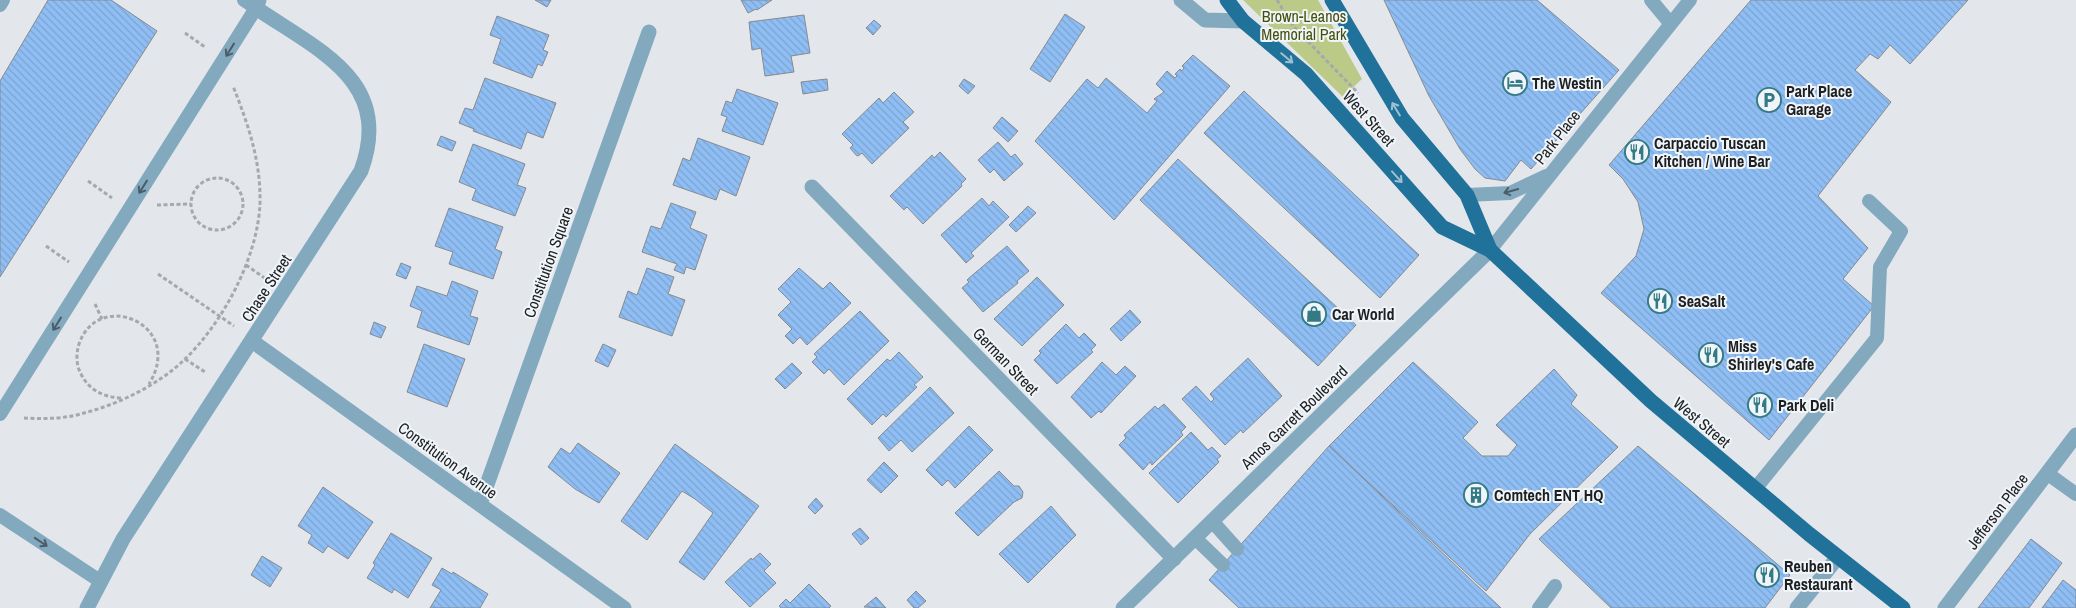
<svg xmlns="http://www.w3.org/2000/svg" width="2076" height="608" font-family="'Archivo Narrow',sans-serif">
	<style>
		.park { fill: #bcca88 }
		.building { fill: url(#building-back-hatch); stroke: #868a8e }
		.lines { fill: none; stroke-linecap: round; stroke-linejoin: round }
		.path { stroke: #a5a8ac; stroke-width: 3; stroke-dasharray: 4 2.5; stroke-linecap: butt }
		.service { stroke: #83a9bf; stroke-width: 14 }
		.minor { stroke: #83a9bf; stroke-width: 15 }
		.primary { stroke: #21729a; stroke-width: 15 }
		.oneway { stroke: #4b5d68 }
		.oneway2 { stroke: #9dc1d4 }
		.labels { text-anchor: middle; stroke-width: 4; stroke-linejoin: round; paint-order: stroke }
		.park-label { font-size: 16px; fill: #454f0b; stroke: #f0f5fa }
		.poi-label { font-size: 16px; font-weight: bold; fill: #1d1f20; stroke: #f0f5fa; text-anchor: start }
		.street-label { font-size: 16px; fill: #1d1f20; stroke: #f0f5fa }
	</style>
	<defs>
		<pattern id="building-back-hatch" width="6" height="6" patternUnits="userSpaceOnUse" patternTransform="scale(1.25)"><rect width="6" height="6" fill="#8fbef4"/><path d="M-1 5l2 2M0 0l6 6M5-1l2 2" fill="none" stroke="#7ba3d1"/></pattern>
	</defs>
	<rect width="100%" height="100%" fill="#e3e7ec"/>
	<polygon class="park" points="1243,0 1318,0 1362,79 1343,97"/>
	<g class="building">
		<polygon points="48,0 111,0 157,31 0,277 0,81"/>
		<polygon points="535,0 551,0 547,7"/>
		<polygon points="741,0 772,0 757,10 756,9 748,13"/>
		<polygon points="1384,0 1537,0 1619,70 1531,169 1521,160 1505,181 1485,178 1475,169 1460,149 1429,96"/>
		<polygon points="1751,0 1968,0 1910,64 1890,45 1878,59 1870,54 1855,70 1891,102 1818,196 1868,248 1843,279 1874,306 1769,440 1601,293 1636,256 1644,229 1638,202 1623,179 1609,165"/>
		<polygon points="1065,14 1085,27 1050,82 1030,69"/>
		<polygon points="804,15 810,53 791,56 794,72 765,76 761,48 752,50 749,22"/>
		<polygon points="497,16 549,35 543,50 548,52 542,66 538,64 532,78 493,63 501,39 490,35"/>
		<polygon points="874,20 881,26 873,35 866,28"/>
		<polygon points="1193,55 1230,86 1114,220 1035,141 1087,79 1098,88 1106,78 1147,113 1157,101 1154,99 1164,92 1156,84 1167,71 1175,78 1177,76 1175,74 1180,69 1182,71 1184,68 1182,66"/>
		<polygon points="485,78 556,103 543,138 527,132 521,149 473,131 474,129 459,123 465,108 473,110"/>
		<polygon points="827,79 828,90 803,94 801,82"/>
		<polygon points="964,79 975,86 968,94 959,86"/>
		<polygon points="737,89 778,103 763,145 722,131 727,117 721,115 726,101 732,103"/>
		<polygon points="1244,91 1419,255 1380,298 1204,133"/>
		<polygon points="894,92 914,112 903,122 909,128 872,164 862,153 858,156 856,155 850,148 853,145 842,134 879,98 883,103"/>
		<polygon points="1002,117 1018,131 1008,142 993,128"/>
		<polygon points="441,136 456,142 452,151 437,145"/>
		<polygon points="698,138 750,157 736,196 720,189 716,200 673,185 683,158 690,161"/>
		<polygon points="998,142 1011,157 1015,154 1023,164 1004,181 994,169 990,173 978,160"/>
		<polygon points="473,144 525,164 517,185 526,188 515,216 472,200 476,189 459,182"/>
		<polygon points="940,152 966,179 961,184 962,186 923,224 907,207 904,210 890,196 932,155 934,158"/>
		<polygon points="1178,159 1356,325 1318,366 1140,200"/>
		<polygon points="982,198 989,206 993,201 1009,217 971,253 974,256 966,263 941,235"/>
		<polygon points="671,203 696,212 690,228 707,235 695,270 686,267 684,274 674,270 677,264 642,252 651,226 661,229"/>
		<polygon points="1028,206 1036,213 1016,232 1009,225"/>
		<polygon points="449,208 503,227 495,249 502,252 493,279 449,264 453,252 435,246"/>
		<polygon points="1007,246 1029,271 1017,281 1018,283 983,312 962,288 969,282 967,280 969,278"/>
		<polygon points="401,263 411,267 406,279 396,275"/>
		<polygon points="647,268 674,277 668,294 685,300 672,336 619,317 628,291 637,295"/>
		<polygon points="799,268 823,289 830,282 851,303 807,345 800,337 793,344 785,336 792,329 778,315 791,302 778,289"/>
		<polygon points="1037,277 1064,305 1022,346 994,319"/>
		<polygon points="452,281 478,291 470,316 478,318 469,345 417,327 422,311 410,306 417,286 447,296"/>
		<polygon points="1130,310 1141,322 1121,341 1110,329"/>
		<polygon points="860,311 889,341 844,385 829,369 824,374 812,362 817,357 814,354"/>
		<polygon points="374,322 386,327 381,338 370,334"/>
		<polygon points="1066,324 1079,338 1084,333 1096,345 1091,350 1093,352 1057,384 1034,360 1041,353 1039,351"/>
		<polygon points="424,344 465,359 447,407 407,392"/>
		<polygon points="603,344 616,350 608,367 595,361"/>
		<polygon points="899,352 923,377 914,385 917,387 886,417 883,414 872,425 847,399 887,359 890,361"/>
		<polygon points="1248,358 1282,396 1243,433 1241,430 1225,445 1182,399 1196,386 1211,402 1214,399 1210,394"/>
		<polygon points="1102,362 1116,375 1125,366 1136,376 1101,413 1099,411 1091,418 1071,397"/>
		<polygon points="1413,362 1478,422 1463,438 1482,456 1508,456 1517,445 1496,425 1554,369 1577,395 1571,404 1618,447 1530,534 1486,591 1329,446"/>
		<polygon points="792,363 802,373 785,389 775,379"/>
		<polygon points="930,387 954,413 912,452 901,440 889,451 878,438"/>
		<polygon points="1164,404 1186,427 1181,432 1183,435 1152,465 1150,462 1143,470 1119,445 1126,438 1124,435 1155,406 1158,409"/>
		<polygon points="969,426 993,450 955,488 948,480 942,486 926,470"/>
		<polygon points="1191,432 1208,450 1212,447 1221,456 1217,459 1219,462 1178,503 1149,473"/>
		<polygon points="578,443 620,473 599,503 575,489 548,467 561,448 570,454"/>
		<polygon points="675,444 759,506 704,580 679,562 713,513 695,499 682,491 647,540 621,521"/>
		<polygon points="1329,446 1501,608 1239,608 1209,580"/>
		<polygon points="1638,446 1790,575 1765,608 1611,608 1539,539"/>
		<polygon points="884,462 898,476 881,493 867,480"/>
		<polygon points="999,471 1014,486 1019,486 1023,492 1022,498 1014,502 978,536 955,513"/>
		<polygon points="323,487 373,522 348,559 328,546 323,553 308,543 312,535 298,526"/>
		<polygon points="816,498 823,506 815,514 808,507"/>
		<polygon points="1051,506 1076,535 1028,583 999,554"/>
		<polygon points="860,528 869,538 861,545 852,534"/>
		<polygon points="391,533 432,558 408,598 394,589 392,593 367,578 375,565 373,563"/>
		<polygon points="2031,539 2062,563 2029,608 1978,608"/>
		<polygon points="760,553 771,564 764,571 776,583 750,607 725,582 751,558 752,560"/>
		<polygon points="262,556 282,568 270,587 251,575"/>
		<polygon points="442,568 452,574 453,572 488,594 480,608 430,608 441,590 432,585"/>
		<polygon points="2063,580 2076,590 2076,608 2042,608"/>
		<polygon points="809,584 831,606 829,608 781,608 779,606 786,599 790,603"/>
		<polygon points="916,591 926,601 918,608 914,608 907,600"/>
		<polygon points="876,597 886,608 864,607"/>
	</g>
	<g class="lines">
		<g class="path">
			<polyline points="1277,0 1293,26 1358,93"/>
			<polyline points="185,33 205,47"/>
			<circle cx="217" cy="204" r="26"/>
			<polyline points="88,181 112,198"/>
			<polyline points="157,205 191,204"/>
			<polyline points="46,246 69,262"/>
			<polyline points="246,265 266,279"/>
			<polyline points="158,274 234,326"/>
			<polyline points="95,304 102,319"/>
			<polyline points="185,359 205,372"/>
			<path d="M 121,398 C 103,397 89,390 81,374 C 76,365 76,354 79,344 C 98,288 186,324 149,384"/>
			<path d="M 24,418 C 44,419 65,419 84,413 C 119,404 158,385 184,360 C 223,323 258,257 260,203 C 261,161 248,124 233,86"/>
		</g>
		<g class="service">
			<polyline points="1651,0 1670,23"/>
			<polyline points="0,5 3,0"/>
			<polyline points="1467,195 1510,193 1546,176"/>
			<polyline points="1490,250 1690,0"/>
			<polyline points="0,414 256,8 244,0"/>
			<polyline points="2048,474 2076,494"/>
			<polyline points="1755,489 1877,338 1880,267 1901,231 1869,201"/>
			<polyline points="0,515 100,581"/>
			<polyline points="1212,521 1237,549"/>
			<polyline points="1195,538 1223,565"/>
			<polyline points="1539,608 1555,586"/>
		</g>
		<g class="minor">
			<polyline points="1181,0 1205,20 1243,21"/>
			<polyline points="812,187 1174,559"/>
			<polyline points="252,341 624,608"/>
			<polyline points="480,504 649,32"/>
			<path d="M 87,608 L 123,539 L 361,171 C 394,81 319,51 256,8 L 259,0"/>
			<polyline points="1123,608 1490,250"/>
			<polyline points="1797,608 1838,557"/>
			<polyline points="1945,608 2076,435"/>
		</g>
		<g class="primary">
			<polyline points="1227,0 1243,21 1306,74 1442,227 1490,250 1651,401 1809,534 1903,608"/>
			<polyline points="1332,0 1402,118 1467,195 1490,250"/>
		</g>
	</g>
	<defs><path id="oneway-shaft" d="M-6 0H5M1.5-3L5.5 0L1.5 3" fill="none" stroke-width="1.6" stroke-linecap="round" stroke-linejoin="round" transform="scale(1.25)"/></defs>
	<g class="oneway">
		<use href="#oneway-shaft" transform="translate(230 50) rotate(122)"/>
		<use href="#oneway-shaft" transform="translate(143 187) rotate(122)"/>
		<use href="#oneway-shaft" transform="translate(1511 191) rotate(164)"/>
		<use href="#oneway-shaft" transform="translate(57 324) rotate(122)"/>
		<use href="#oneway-shaft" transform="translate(41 542) rotate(34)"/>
	</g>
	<g class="oneway2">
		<use href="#oneway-shaft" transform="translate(1287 58) rotate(40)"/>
		<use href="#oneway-shaft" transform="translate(1396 109) rotate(-121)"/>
		<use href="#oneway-shaft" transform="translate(1397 177) rotate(48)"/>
	</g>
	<defs>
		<symbol id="hotel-ring" viewBox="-11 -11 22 22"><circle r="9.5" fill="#f0f5fa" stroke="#337a84" stroke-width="1.5"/><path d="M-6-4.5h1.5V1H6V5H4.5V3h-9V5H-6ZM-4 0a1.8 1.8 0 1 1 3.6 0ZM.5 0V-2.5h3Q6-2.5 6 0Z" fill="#337a84"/></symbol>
		<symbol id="parking-ring" viewBox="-11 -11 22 22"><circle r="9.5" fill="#f0f5fa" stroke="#337a84" stroke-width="1.5"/><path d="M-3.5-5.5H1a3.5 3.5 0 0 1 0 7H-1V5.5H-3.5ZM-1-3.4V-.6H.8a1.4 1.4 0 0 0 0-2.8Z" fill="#337a84"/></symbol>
		<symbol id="restaurant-ring" viewBox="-11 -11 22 22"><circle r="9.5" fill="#f0f5fa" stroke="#337a84" stroke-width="1.5"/><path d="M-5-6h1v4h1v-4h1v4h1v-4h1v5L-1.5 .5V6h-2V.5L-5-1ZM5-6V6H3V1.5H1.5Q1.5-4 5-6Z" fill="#337a84"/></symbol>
		<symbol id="shop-ring" viewBox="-11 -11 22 22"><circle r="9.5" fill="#f0f5fa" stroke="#337a84" stroke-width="1.5"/><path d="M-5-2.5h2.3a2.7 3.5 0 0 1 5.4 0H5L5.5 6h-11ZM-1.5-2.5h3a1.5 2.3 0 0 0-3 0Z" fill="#337a84"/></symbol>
		<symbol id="building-ring" viewBox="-11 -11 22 22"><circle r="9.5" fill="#f0f5fa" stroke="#337a84" stroke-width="1.5"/><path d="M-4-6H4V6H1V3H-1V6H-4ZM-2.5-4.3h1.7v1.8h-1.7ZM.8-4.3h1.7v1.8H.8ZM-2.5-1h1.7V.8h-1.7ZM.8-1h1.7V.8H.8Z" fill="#337a84"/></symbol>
	</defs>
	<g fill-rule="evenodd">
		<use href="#hotel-ring" x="1501" y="69" width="28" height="28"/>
		<use href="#parking-ring" x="1755" y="86" width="28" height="28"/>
		<use href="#restaurant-ring" x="1623" y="138" width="28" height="28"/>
		<use href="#restaurant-ring" x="1646" y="287" width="28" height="28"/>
		<use href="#shop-ring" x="1300" y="300" width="28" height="28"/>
		<use href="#restaurant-ring" x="1697" y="341" width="28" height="28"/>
		<use href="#restaurant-ring" x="1746" y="391" width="28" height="28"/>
		<use href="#building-ring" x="1462" y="481" width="28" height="28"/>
		<use href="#restaurant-ring" x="1753" y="561" width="28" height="28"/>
	</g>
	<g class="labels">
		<g class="park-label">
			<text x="1304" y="22">Brown-Leanos<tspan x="1304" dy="18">Memorial Park</tspan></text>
		</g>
		<g class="poi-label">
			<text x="1532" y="89">The Westin</text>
			<text x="1786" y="97">Park Place<tspan x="1786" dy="18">Garage</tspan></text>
			<text x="1654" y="149">Carpaccio Tuscan<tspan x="1654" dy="18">Kitchen / Wine Bar</tspan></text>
			<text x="1678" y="307">SeaSalt</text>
			<text x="1332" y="320">Car World</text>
			<text x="1728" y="352">Miss<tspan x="1728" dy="18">Shirley's Cafe</tspan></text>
			<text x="1778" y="411">Park Deli</text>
			<text x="1494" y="501">Comtech ENT HQ</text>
			<text x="1784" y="572">Reuben<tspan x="1784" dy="18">Restaurant</tspan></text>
		</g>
		<g class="street-label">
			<text transform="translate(1369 118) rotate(48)" y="6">West Street</text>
			<text transform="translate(1557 137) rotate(-52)" y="6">Park Place</text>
			<text transform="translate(548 262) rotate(-70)" y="6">Constitution Square</text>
			<text transform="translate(266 288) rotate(-57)" y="6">Chase Street</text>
			<text transform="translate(1006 361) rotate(46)" y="6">German Street</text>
			<text transform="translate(1294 417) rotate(-44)" y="6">Amos Garrett Boulevard</text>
			<text transform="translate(1702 422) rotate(40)" y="6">West Street</text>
			<text transform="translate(448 460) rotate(36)" y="6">Constitution Avenue</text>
			<text transform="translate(1997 511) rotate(-53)" y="6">Jefferson Place</text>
		</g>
	</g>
</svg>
